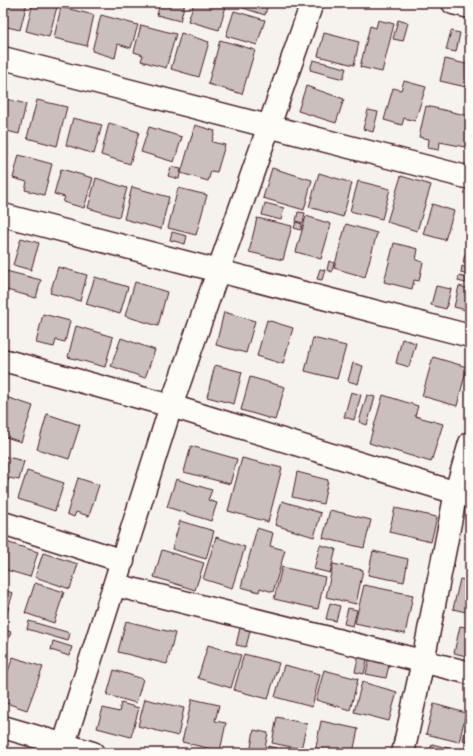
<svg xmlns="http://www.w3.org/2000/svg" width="473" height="756" font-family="'Playpen Sans',sans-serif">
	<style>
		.building { fill: #cbbfbe; stroke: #4a1f2b }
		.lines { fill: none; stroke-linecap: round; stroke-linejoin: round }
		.street-casing { stroke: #4a1f2b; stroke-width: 25 }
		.street { stroke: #fdfcf7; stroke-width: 22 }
	</style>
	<rect width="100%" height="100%" fill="#f6f3ef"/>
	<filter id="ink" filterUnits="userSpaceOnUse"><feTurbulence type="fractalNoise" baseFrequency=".025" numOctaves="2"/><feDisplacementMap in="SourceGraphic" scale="8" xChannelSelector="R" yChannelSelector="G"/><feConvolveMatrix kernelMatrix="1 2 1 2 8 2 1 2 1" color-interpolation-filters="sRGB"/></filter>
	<g filter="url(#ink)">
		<g class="building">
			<polygon points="3,3 27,3 20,30 3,26"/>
			<polygon points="33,3 58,3 49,37 26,31"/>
			<polygon points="151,3 185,3 180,21 157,15 159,7 151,4"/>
			<polygon points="194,3 227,3 219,30 188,21"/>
			<polygon points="238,3 268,3 265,15 237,6"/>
			<polygon points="61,7 94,15 87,46 54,38"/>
			<polygon points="234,11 265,20 257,45 226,36"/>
			<polygon points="101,15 138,25 131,48 118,44 115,58 92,51"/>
			<polygon points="378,20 394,24 382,72 360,67 370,26 376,28"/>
			<polygon points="398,20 408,23 403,41 393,39"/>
			<polygon points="141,25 176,34 166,68 141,61 143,55 134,52"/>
			<polygon points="451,31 460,33 456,52 446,50"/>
			<polygon points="181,33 209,42 199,77 171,69"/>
			<polygon points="324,33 359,42 354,65 318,56"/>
			<polygon points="220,40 255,50 242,94 208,84"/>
			<polygon points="445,59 470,65 470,88 440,81"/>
			<polygon points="313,60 346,68 343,79 310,70"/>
			<polygon points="404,81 426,87 415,121 404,118 402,125 384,120 393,88 401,90"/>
			<polygon points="306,86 344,99 336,123 298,111"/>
			<polygon points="3,98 26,104 19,134 3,130"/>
			<polygon points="37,100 67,107 57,146 27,138"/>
			<polygon points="426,106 470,116 470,148 440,142 439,150 428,148 429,139 419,137"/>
			<polygon points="368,110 378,112 373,132 363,129"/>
			<polygon points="73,118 102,125 94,154 66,145"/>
			<polygon points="109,123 139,132 130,164 101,155"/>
			<polygon points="195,125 215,131 212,142 225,145 217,172 211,171 208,181 181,173"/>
			<polygon points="149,127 182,137 174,162 141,152"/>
			<polygon points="3,145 8,146 3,166"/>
			<polygon points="19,155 52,164 44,195 25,190 27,182 13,178"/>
			<polygon points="171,167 181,169 179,179 168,176"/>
			<polygon points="272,168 312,180 304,210 263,198"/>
			<polygon points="61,169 93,178 84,208 63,202 65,197 54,194"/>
			<polygon points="319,173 352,183 343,217 309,207"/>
			<polygon points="401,176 431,185 417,231 387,222"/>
			<polygon points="96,178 127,188 119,217 88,208"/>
			<polygon points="358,181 390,189 382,219 350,211"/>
			<polygon points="132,187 169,197 161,229 124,219"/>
			<polygon points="178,188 207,195 196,235 168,228"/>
			<polygon points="265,203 284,208 281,220 262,215"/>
			<polygon points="432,204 454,211 445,240 423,234"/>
			<polygon points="298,212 305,213 303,223 296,221"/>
			<polygon points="306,216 331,224 321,259 296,252"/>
			<polygon points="257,218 292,226 283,260 249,252"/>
			<polygon points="296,222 302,224 301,230 294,228"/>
			<polygon points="346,224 377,233 365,277 334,268"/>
			<polygon points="172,232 187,236 185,244 170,240"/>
			<polygon points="21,238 39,243 31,270 13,265"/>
			<polygon points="394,243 418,249 416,260 423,262 419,281 414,280 412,289 384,282"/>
			<polygon points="465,254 470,255 470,265 463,263"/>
			<polygon points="329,261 334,263 332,272 327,270"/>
			<polygon points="462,266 469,269 468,275 461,273"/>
			<polygon points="58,267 87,275 80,301 50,293"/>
			<polygon points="320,269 325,270 322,280 317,279"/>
			<polygon points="6,271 41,280 36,298 3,289 3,280"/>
			<polygon points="459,276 467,278 465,283 458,281"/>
			<polygon points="95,277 128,287 120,314 86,304"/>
			<polygon points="135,282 167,292 158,326 125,316"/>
			<polygon points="436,286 451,289 446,309 431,305"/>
			<polygon points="459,286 470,289 470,311 454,307"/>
			<polygon points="224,312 255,321 246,353 216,345"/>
			<polygon points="43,314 70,321 65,342 56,340 54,347 36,343"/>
			<polygon points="267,320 293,328 283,364 257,356"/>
			<polygon points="76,326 113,337 105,367 68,357"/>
			<polygon points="121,338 155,350 145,378 111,366"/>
			<polygon points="313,338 346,346 337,379 305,371"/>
			<polygon points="402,339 416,343 409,367 396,363"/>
			<polygon points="433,357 467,367 457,406 422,396"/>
			<polygon points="353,363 363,366 358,384 348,381"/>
			<polygon points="215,365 242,372 234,404 207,397"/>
			<polygon points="250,377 285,387 275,420 241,410"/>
			<polygon points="351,392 361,395 354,420 344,417"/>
			<polygon points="367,395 375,397 367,425 359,422"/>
			<polygon points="383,395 418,406 415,416 443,424 431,462 369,443"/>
			<polygon points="3,396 33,406 21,442 3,436"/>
			<polygon points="47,414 80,425 69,459 37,449"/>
			<polygon points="191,446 237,459 230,484 184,472"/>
			<polygon points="3,456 24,461 19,480 9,478 6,486 3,485"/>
			<polygon points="242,458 282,468 268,522 228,511"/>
			<polygon points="27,471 64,483 55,511 18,499"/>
			<polygon points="297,472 328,480 323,504 292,497"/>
			<polygon points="78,478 99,485 89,516 76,512 74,517 67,514"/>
			<polygon points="176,479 212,490 208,500 217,503 211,521 167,507"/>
			<polygon points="282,501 321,513 314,537 275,525"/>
			<polygon points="395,508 437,517 431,542 389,532"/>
			<polygon points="330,510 371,520 364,548 323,538"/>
			<polygon points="180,521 214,531 206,559 172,549"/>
			<polygon points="257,528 273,533 270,546 285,550 273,592 260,588 259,592 241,587"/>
			<polygon points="216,537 245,547 232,588 203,579"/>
			<polygon points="3,541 38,552 30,577 3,569"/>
			<polygon points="320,545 336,549 330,573 314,569"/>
			<polygon points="162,550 204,563 195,590 154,577"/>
			<polygon points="373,551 408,559 404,582 368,575"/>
			<polygon points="43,553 78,564 70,589 35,577"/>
			<polygon points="333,564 363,570 356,604 326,597"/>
			<polygon points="282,567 325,577 318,609 274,599"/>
			<polygon points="460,579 470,581 470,613 453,609"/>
			<polygon points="35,583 64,592 54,623 25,613"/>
			<polygon points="364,585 413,595 405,634 355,623"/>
			<polygon points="3,590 13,593 5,619 3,618"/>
			<polygon points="330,603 340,606 336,621 326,619"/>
			<polygon points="348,608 357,610 353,626 344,624"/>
			<polygon points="29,621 70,633 68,641 27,629"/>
			<polygon points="126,621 175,633 167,664 118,652"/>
			<polygon points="460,626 470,628 470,657 454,653"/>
			<polygon points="240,628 250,631 246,647 236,645"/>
			<polygon points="3,629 11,632 3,658"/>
			<polygon points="53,641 72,647 69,656 51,650"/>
			<polygon points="208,645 241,655 231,688 198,678"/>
			<polygon points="359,653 368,655 364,674 355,672"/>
			<polygon points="244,654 279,663 268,699 234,690"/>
			<polygon points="370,656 390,661 386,678 366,674"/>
			<polygon points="13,657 43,667 27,710 3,702 3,685"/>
			<polygon points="284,665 320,674 312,707 275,697"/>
			<polygon points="114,670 143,679 136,703 107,695"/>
			<polygon points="324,670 358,679 350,710 316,700"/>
			<polygon points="362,682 397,692 389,721 354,712"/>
			<polygon points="145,699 184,708 178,736 138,726"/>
			<polygon points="192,699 219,705 215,721 226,723 220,751 182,742"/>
			<polygon points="121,703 139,708 131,737 97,728 103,708 119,712"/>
			<polygon points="434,704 466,713 459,742 426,734"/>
			<polygon points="469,714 470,715 470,742 463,740"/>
			<polygon points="277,717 307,724 301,749 272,743"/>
			<polygon points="321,721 358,729 353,753 320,753 315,752"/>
			<polygon points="254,730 268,733 264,753 250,753"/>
			<polygon points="432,744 459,751 459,753 429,753"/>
			<polygon points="268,746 276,748 275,753 267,753"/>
		</g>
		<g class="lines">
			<defs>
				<g id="street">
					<polyline points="453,3 470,7"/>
					<polyline points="3,58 470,178"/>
					<polyline points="3,215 470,336"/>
					<polyline points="3,360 171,406 470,497"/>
					<polyline points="3,523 123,561"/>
					<polyline points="115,585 470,673"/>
					<polyline points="3,727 93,753"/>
					<polyline points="61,753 171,406 312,3"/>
					<polyline points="403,753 423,661 456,492 470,443"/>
				</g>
			</defs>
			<use href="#street" class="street-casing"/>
			<use href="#street" class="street"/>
		</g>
	</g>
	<rect width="473" height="756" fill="none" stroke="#fdfcf7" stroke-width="16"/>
	<rect x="8" y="8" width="457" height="740" fill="none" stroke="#4a1f2b" stroke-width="1.5" filter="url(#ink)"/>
</svg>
